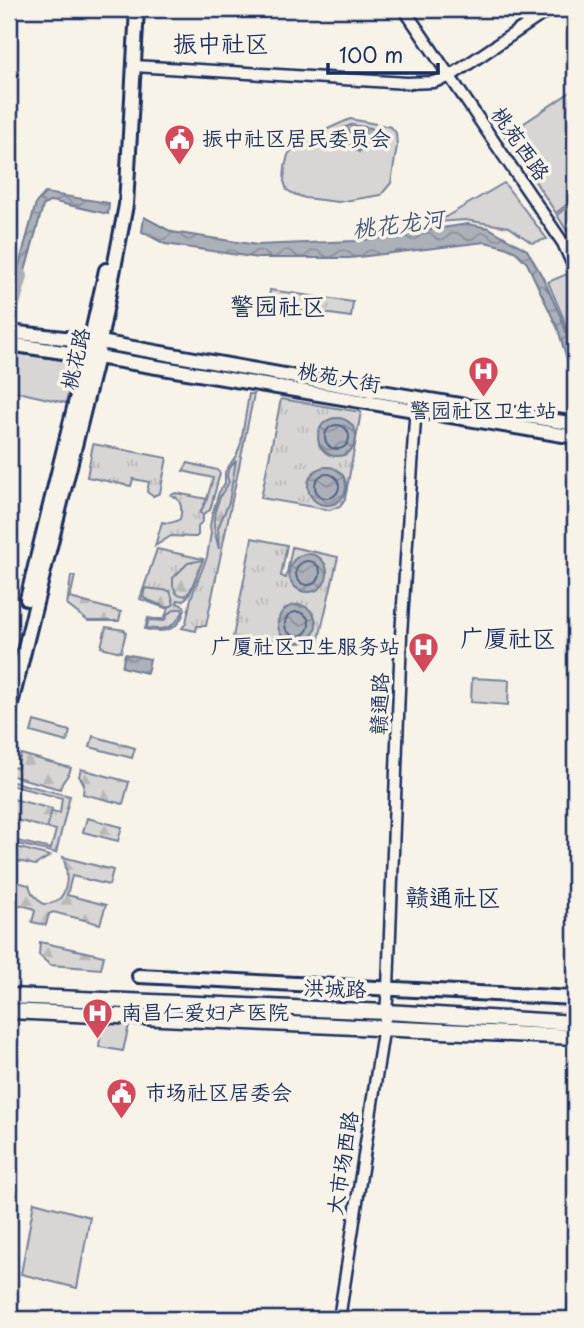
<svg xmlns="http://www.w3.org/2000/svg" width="584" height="1328" font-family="'Playpen Sans','LXGW WenKai TC',sans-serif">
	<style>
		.grass { fill: url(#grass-tufts); stroke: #798299; stroke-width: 2 }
		.forest { fill: url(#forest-firs); stroke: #798299; stroke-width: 2 }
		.park { fill: #d7d6d4; stroke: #798299; stroke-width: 2 }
		.water { fill: url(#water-waves); stroke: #727c95; stroke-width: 2 }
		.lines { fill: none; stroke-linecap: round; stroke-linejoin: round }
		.shore { stroke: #556382; stroke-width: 2 }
		.river { stroke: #acb0b9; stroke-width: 14 }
		.minor-casing { stroke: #1b2f5e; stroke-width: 15 }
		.major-casing { stroke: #1b2f5e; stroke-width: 18 }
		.highway-casing { stroke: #1b2f5e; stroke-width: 19 }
		.minor { stroke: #f7f3e8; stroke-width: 10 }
		.major { stroke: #f7f3e8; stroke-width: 12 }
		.highway { stroke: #f7f3e8; stroke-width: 14 }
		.labels { text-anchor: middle; stroke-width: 7; stroke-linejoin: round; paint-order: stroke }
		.poi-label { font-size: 21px; fill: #1b2f5e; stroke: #f7f3e8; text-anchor: start }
		.street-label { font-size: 21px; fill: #1b2f5e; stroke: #f7f3e8 }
		.water-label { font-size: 23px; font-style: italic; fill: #465679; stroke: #f7f3e8 }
		.quarter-label { font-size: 24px; fill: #1b2f5e; stroke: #f7f3e8 }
	</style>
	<defs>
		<pattern id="grass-tufts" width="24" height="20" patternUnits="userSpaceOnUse" patternTransform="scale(1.75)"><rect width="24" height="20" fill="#d7d6d4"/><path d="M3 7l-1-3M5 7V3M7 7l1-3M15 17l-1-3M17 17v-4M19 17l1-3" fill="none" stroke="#b8b8b8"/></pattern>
		<pattern id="forest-firs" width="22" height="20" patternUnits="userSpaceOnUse" patternTransform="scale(1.75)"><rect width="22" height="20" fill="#d7d6d4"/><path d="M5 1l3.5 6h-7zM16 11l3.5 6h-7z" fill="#b8b8b8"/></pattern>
		<pattern id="water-waves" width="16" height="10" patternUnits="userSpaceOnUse" patternTransform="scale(1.75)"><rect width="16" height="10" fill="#acb0b9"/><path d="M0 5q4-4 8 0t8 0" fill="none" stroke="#8b909a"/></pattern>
	</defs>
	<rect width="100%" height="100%" fill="#f7f3e8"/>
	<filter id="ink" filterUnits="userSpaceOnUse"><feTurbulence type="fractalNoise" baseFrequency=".0143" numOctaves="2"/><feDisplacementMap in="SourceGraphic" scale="14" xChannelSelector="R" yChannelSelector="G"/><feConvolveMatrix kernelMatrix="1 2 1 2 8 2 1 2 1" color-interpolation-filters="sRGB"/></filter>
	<g filter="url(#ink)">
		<g class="grass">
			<polygon points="270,290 353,302 351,317 268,305"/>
			<polygon points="249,394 254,394 206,626 197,626 196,631 182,628 186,623 191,598 207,557 211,533 210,526 212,515 219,492 225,484 225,472 237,454 241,443"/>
			<polygon points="281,399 361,412 345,499 340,506 330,510 261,498"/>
			<polygon points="93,444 167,458 160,493 153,496 147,492 149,482 133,479 131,486 87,477"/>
			<path d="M 176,493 L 207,499 L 200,513 L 203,514 L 203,520 L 198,527 L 198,535 L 196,537 L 192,537 L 171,536 L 155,546 L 162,522 C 169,524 174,523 180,519 C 183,508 181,499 171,495 Z"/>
			<polygon points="252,538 287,545 281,576 286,578 292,547 338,557 318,643 233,637"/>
			<path d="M 157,549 L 203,559 L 193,587 L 189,595 L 183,601 L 178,600 L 177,603 L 184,606 L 185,609 C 180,630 164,634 145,629 L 148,618 L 154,619 L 164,619 L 168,609 L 140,599 Z"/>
			<polygon points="9,781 70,796 56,853 9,842 9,839 51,849 56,830 47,828 51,812 60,813 62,798 9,785"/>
		</g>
		<g class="forest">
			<polygon points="575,201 575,226 567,231 557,215"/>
			<path d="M 236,460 L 229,502 L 218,528 L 219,549 C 213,527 211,519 220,497 C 222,491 227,488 229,482 C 224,473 230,468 236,460 Z"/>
			<polygon points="188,463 217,470 220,473 210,510 203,514 200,513 207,499 213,478 183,471"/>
			<polygon points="203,560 190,591 185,596 177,594 173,586 173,578 188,563"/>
			<polygon points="71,576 75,576 70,598 121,612 119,621 88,621 67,605"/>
			<polygon points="145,588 170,591 174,604 168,608 148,600 143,597"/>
			<path d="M 176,609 L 182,609 L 183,612 C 173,629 165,631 147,628 L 148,620 L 164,621 L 169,613 Z"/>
			<polygon points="34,721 70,731 67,742 31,732"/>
			<polygon points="93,736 135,748 132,758 90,747"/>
			<path d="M 21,754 L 71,768 C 69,778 63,777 60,789 L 9,775 L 12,767 L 17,768 Z"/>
			<polygon points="81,769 129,782 123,804 83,794 84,784 79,776"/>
			<polygon points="9,798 52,809 47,828 9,818"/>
			<polygon points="87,818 122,827 118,841 83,832"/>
			<polygon points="9,845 50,856 35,865 9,859"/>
			<path d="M 63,857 L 113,870 L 109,885 L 72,876 L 67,895 L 106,905 L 100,924 L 53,912 L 49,914 L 46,925 L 32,922 L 35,911 L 32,908 L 9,902 L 9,880 L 29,885 L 32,893 L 43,904 C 69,905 70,876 63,857 Z"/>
			<polygon points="40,942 104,956 101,969 50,965 39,955"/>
		</g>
		<g class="park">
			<polygon points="575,89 575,198 556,213 505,136"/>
			<polygon points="350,119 391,127 396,133 397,146 391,183 381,195 338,202 305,198 294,194 287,190 284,181 285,167 288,155 298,142"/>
			<polygon points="504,183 547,239 532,243 509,227 465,220 437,222"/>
			<polygon points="572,272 575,281 575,355 563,317 548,282"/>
			<polygon points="9,352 76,362 66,403 9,390"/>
			<polygon points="106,627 124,630 126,632 121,652 101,647"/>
			<polygon points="472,678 509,680 508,705 471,702"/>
			<polygon points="102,1018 130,1021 123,1051 99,1047"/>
			<polygon points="34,1202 90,1217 77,1288 21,1274"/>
		</g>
		<g class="water">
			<polygon points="351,125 371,128 375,132 373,136 365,142 359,152 344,141 336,138 335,135 338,130"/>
			<polygon points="45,193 109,203 108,214 51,201 43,206 19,293 12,291 36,203"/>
			<polygon points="144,217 172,232 257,245 356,241 468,224 489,228 527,250 542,276 561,317 575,361 575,387 558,329 527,263 516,252 505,247 485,242 350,258 258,258 165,244 142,232"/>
			<circle cx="337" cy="437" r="19"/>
			<circle cx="327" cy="486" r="19"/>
			<circle cx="308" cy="573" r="19"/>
			<circle cx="297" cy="624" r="19"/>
			<polygon points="125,654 150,659 147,673 122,667"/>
		</g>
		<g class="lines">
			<g class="shore">
				<circle cx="337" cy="437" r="12"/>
				<circle cx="327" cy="486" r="12"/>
				<circle cx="308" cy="573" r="12"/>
				<circle cx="297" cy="624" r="12"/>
			</g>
			<polyline class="river" points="9,318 21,276"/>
			<defs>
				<g id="minor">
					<polyline points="404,9 563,243 575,270"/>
					<polyline points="134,66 407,83 433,82 449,77 550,9"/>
					<polyline points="339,1319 386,1012 388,988 401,635 416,404"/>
					<polyline points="574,1319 575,1299"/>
				</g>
				<g id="major">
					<polyline points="9,332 100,342 346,386 575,424"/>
					<polyline points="9,344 97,357 575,437"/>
					<polyline points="27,599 87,355 106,270"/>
					<polyline points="9,712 97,357 126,205 137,9"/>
					<polyline points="139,976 575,998"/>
				</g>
				<g id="highway">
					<polyline points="9,996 386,1012 575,1023"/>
					<polyline points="9,1011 575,1037"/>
				</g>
			</defs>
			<use href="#minor" class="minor-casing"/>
			<use href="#major" class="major-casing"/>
			<use href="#highway" class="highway-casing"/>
			<use href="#minor" class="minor"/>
			<use href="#major" class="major"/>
			<use href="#highway" class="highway"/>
		</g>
	</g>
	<defs>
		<symbol id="civic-pin" viewBox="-11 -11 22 30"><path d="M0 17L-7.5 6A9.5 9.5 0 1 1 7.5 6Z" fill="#d1495b" stroke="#f7f3e8"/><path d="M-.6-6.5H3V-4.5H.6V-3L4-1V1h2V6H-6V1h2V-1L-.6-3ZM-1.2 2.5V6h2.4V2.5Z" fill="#fff"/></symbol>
		<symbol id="hospital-pin" viewBox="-11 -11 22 30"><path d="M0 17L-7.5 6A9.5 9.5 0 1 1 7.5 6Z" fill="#d1495b" stroke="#f7f3e8"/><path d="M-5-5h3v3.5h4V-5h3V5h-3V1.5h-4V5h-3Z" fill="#fff"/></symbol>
	</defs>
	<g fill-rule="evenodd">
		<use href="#civic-pin" x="162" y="122" width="35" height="47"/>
		<use href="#hospital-pin" x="466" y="354" width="35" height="47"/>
		<use href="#hospital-pin" x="406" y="630" width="35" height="47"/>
		<use href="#hospital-pin" x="80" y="996" width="35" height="47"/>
		<use href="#civic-pin" x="104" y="1076" width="35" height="47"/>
	</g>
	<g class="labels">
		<g class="poi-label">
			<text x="202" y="146">振中社区居民委员会</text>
			<text x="483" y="418" text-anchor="middle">警园社区卫生站</text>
			<text x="400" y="654" text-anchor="end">广厦社区卫生服务站</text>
			<text x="121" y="1020">南昌仁爱妇产医院</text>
			<text x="145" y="1100">市场社区居委会</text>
		</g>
		<g class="street-label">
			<text transform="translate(520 144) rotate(55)" y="7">桃苑西路</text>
			<text transform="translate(76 359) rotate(-77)" y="7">桃花路</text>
			<text transform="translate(339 378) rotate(10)" y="7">桃苑大街</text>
			<text transform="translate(380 704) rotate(-88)" y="7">赣通路</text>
			<text transform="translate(335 989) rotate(2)" y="7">洪城路</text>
			<text transform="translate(343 1163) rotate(-81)" y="7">大市场西路</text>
		</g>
		<g class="water-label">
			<text transform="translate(398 224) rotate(-7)" y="8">桃花龙河</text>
		</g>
		<g class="quarter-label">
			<text x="221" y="52">振中社区</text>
			<text x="278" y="315">警园社区</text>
			<text x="508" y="647">广厦社区</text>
			<text x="453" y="906">赣通社区</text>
		</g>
	</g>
	<rect width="584" height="1328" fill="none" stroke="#f7f3e8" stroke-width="35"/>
	<rect x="18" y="18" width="549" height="1293" fill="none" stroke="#1b2f5e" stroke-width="2.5" filter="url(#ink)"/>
	<path d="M328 63v10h110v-10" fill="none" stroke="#1b2f5e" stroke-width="3.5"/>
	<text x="339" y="63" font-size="21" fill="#1b2f5e" stroke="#f7f3e8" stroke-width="5" paint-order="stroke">100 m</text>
</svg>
